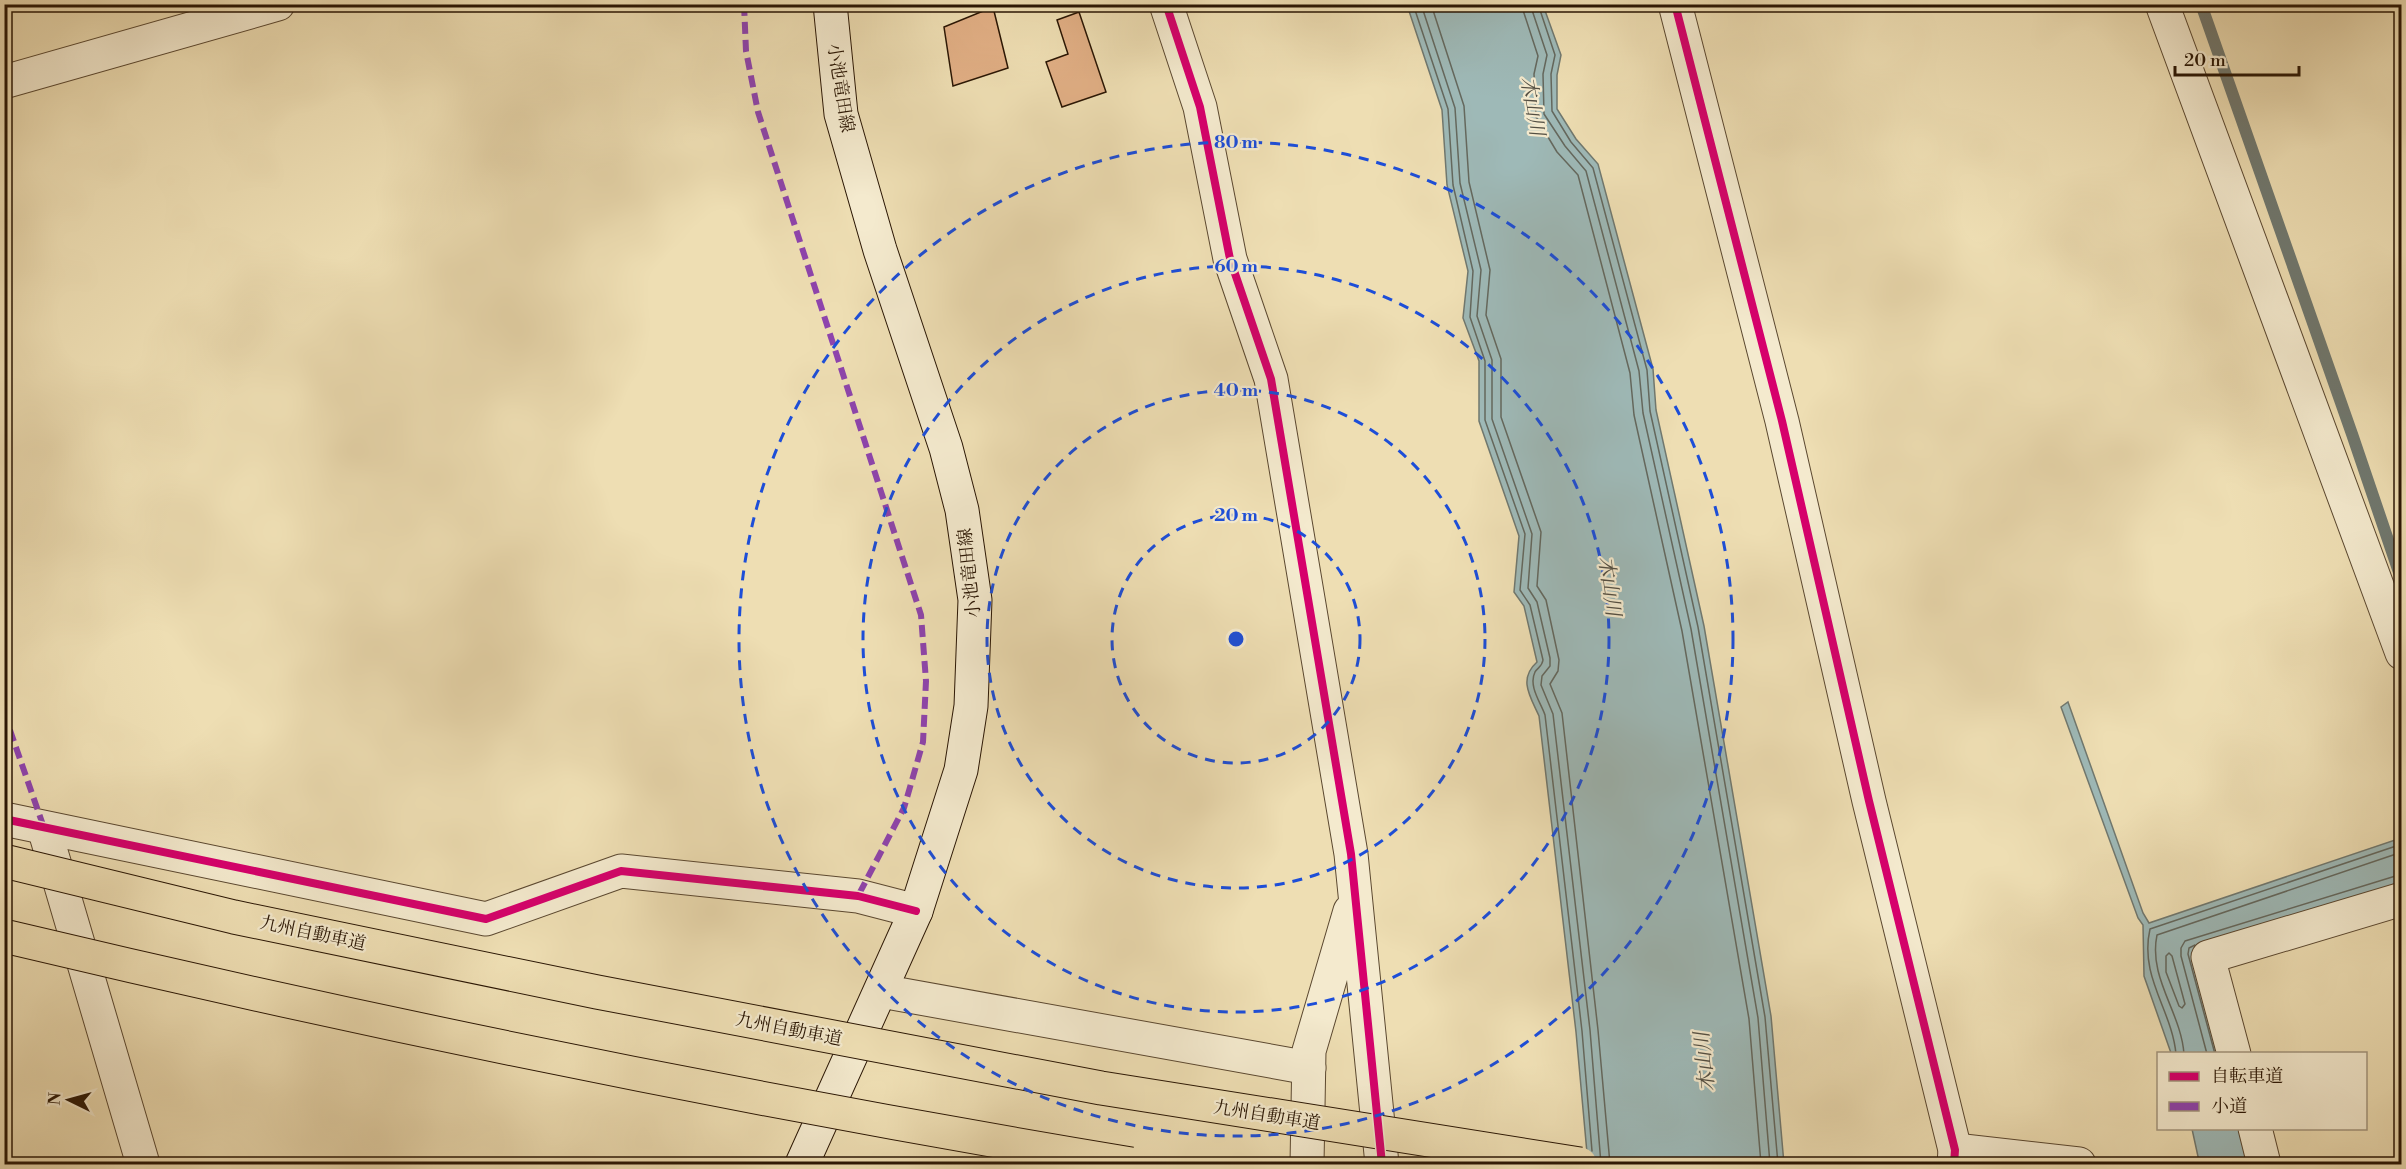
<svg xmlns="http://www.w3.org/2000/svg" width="2406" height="1169" font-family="'Libre Bodoni','Noto Serif JP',serif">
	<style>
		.water { fill: #9eb9b7; stroke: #70786f; stroke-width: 1.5 }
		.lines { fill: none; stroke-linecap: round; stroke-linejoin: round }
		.shore { stroke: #64685e; stroke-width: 1.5 }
		.stream { stroke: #70786f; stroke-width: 12 }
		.building { fill: #e1af85; stroke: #2a1604; stroke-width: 1.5 }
		.minor-casing { stroke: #5b4830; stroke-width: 35 }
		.secondary-casing { stroke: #2a1604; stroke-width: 35 }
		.minor { stroke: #f4eace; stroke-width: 33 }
		.secondary { stroke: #f4eace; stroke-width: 33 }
		.motorway-bridge-casing { stroke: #2a1604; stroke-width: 35; stroke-linecap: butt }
		.motorway-bridge { stroke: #eedeb3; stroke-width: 33 }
		.quiet { stroke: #8e44ad; stroke-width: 6; stroke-dasharray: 12 6; stroke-linecap: butt }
		.cycleway-casing { stroke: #f4eace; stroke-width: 11 }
		.cycleway { stroke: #d6006c; stroke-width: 8 }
		.ring { fill: none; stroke: #1d4ed8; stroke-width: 3; stroke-dasharray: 10 8 }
		.labels { text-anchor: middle; stroke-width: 4.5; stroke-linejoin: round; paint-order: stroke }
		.street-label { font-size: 18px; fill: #2a1604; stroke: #f4eace }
		.water-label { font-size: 20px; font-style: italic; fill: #534f43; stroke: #f4eace }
		.centre { fill: #1d4ed8; stroke: #f4eace; stroke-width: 3 }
		.ring-label { font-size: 18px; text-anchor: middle; font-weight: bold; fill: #1d4ed8; stroke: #f4eace; stroke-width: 4.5; stroke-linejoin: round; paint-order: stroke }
	</style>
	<rect width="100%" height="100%" fill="#eedeb3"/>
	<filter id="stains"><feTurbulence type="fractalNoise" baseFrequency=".00333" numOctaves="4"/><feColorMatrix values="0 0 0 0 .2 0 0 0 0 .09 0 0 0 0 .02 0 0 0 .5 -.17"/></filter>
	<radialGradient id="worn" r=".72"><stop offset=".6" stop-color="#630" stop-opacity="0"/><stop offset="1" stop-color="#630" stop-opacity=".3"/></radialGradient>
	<g class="water">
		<path d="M 1407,5 L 1543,5 L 1561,55 L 1557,75 L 1557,109 L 1576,139 L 1598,164 L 1653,369 L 1656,410 L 1704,626 L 1771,1016 L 1784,1164 L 1588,1164 L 1576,1032 L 1539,716 C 1530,696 1518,679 1537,662 L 1524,606 L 1514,592 L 1519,536 L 1479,421 L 1479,361 L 1463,318 L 1468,271 L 1447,185 L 1442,110 Z"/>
		<polygon points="2068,702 2143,913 2149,923 2401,838 2401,887 2194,951 2221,1053 2171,1053 2144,976 2143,925 2138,918 2061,707"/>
		<polygon points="2192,1129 2242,1129 2248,1152 2242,1164 2198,1164 2199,1161"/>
	</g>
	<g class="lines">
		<g class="shore">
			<path d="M 1413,4 L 1448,109 L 1453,185 L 1473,271 L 1470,317 L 1485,361 L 1485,420 L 1525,534 L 1520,590 L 1530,605 L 1543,660 C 1542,667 1538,667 1535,672 C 1528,686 1541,703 1545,715 L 1582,1031 L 1592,1151"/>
			<polyline points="1421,4 1455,108 1460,183 1481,270 1477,316 1492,360 1492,419 1532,534 1528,588 1537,602 1550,658 1550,666 1542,676 1541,685 1553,714 1590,1030 1601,1164"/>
			<polyline points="1431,4 1464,106 1469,182 1490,270 1486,315 1501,359 1501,417 1541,532 1537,586 1546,600 1559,660 1558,671 1550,684 1562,713 1598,1030 1610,1164"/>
			<polyline points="1521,4 1538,56 1534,74 1536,117 1557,152 1578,175 1630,373 1634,415 1682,631 1749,1019 1761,1164"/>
			<polyline points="1530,4 1547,55 1543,74 1544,114 1565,146 1586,171 1639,371 1643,413 1691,629 1758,1018 1770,1164"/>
			<polyline points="1538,4 1555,55 1551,74 1552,111 1571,142 1593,168 1647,370 1650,411 1698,627 1765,1017 1778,1164"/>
			<polyline points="2195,945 2189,948 2188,954 2215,1054"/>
			<polygon points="2169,953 2172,956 2185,1004 2182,1008 2179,1006 2166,972 2166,956"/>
			<path d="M 2176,1054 C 2172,1010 2139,977 2150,929 L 2402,844"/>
			<path d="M 2184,1054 C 2181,1012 2148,978 2157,935 L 2402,852"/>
			<polyline points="2207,1054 2181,956 2181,948 2185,941 2402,874"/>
		</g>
		<polyline class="stream" points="2201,4 2352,434 2402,581"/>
	</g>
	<g class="building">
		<polygon points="993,7 1008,68 953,86 944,27"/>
		<polygon points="1079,12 1106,92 1062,107 1046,62 1068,54 1057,20"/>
	</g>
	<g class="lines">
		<defs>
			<g id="minor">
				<polyline points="1166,4 1200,107 1230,259 1271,379 1351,854 1382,1164"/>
				<polyline points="1675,4 1782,421 1869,801 1955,1150 1954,1164"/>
				<polyline points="2162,4 2402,653"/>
				<polyline points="4,82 278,4"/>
				<polyline points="4,819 486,919 621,871 858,896 916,911"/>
				<polyline points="44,828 143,1164"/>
				<polyline points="881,991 1309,1068"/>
				<polyline points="2234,1054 2208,957 2402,899"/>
				<polyline points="2255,1128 2264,1164"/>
				<polyline points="1955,1150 2079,1164"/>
				<polyline points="1307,1164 1309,1051 1350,911"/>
			</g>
			<polyline id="secondary" points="802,1164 916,911 961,770 971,706 975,600 962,510 946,448 880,250 841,114 830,4"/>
		</defs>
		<use href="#minor" class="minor-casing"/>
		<use href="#secondary" class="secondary-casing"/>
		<use href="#minor" class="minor"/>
		<use href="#secondary" class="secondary"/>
		<defs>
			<g id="motorway-bridge">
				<polyline points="4,861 234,917 597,992 1101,1088 1580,1164"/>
				<path d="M 4,936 C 377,1025 753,1101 1131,1164"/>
			</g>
		</defs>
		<use href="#motorway-bridge" class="motorway-bridge-casing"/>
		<use href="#motorway-bridge" class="motorway-bridge"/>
		<g class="quiet">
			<polyline points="744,4 746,51 758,112 921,615 926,681 923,742 904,808 858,896"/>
			<polyline points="4,713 44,828"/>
		</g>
		<defs>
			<g id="cycleway">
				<polyline points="1166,4 1200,107 1230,259 1271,379 1351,854 1382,1164"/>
				<polyline points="1675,4 1782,421 1869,801 1955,1150 1954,1164"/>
				<polyline points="4,819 486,919 621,871 858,896 916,911"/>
			</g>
		</defs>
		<use href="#cycleway" class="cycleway-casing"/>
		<use href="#cycleway" class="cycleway"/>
	</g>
	<g class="ring">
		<circle cx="1236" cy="639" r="124"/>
		<circle cx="1236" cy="639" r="249"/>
		<circle cx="1236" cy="639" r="373"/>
		<circle cx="1236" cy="639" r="497"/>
	</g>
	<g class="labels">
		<g class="street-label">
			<text transform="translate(841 88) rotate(81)" y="6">小池竜田線</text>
			<text transform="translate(969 573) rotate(-96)" y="6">小池竜田線</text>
			<text transform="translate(313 933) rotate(12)" y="6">九州自動車道</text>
			<text transform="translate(789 1029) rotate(11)" y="6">九州自動車道</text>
			<text transform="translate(1267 1115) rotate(9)" y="6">九州自動車道</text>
		</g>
		<g class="water-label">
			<text transform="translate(1533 106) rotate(80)" y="7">木山川</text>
			<text transform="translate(1610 586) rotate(82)" y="7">木山川</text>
			<text transform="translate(1704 1062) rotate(-96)" y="7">木山川</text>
		</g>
	</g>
	<circle cx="1236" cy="639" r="9" class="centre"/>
	<g class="ring-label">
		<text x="1236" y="148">80 m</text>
		<text x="1236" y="272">60 m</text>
		<text x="1236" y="396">40 m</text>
		<text x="1236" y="521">20 m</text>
	</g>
	<rect width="2406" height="1169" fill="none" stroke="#eedeb3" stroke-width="24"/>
	<rect x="6" y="6" width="2394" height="1157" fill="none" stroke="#2a1604" stroke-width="3"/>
	<rect x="12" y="12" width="2382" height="1145" fill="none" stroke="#2a1604" stroke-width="1.5"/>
	<rect x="2157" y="1052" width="210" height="78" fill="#f4eace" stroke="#a3957d" stroke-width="1.5"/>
	<rect x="2169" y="1072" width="30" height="9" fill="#d6006c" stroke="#a3957d" stroke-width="1.5"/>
	<text x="2211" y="1082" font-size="18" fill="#2a1604">自転車道</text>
	<rect x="2169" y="1102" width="30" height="9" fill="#8e44ad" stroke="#a3957d" stroke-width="1.5"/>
	<text x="2211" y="1112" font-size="18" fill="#2a1604">小道</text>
	<g transform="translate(69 1100) rotate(275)" stroke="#f4eace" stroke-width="4.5" paint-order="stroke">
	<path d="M0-4.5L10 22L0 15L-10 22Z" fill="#2a1604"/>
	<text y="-9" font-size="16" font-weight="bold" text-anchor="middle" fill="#2a1604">N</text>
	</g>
	<path d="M2175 66v9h124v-9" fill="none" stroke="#2a1604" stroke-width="3"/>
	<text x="2184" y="66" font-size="18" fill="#2a1604" stroke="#f4eace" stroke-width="4.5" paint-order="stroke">20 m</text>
	<rect width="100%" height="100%" filter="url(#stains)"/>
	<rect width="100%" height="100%" fill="url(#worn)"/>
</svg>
